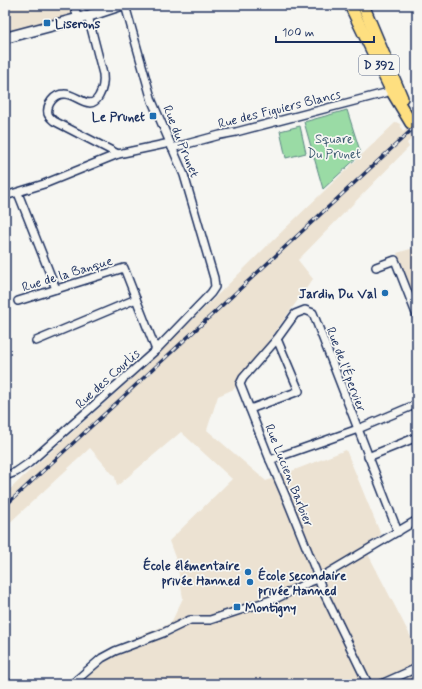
<svg xmlns="http://www.w3.org/2000/svg" width="422" height="689" font-family="Mynerve,sans-serif">
	<style>
		.built { fill: #ece2d2 }
		.green { fill: #9adba5; stroke: #5a8582 }
		.lines { fill: none; stroke-linecap: round; stroke-linejoin: round }
		.primary-tunnel { stroke: #caced4; stroke-width: 11; stroke-dasharray: 11 5.5; stroke-linecap: butt }
		.street-casing { stroke: #1b2f5e; stroke-width: 10 }
		.secondary-casing { stroke: #1b2f5e; stroke-width: 13 }
		.primary-casing { stroke: #1b2f5e; stroke-width: 14 }
		.street { stroke: #f6f6f2; stroke-width: 7 }
		.secondary { stroke: #f6f6f2; stroke-width: 10 }
		.primary { stroke: #fedf80; stroke-width: 11 }
		.rail-casing { stroke: #1b2f5e; stroke-width: 3.5 }
		.rail { stroke: #f6f6f2; stroke-width: 2; stroke-dasharray: 6; stroke-linecap: butt }
		.poi-dot { fill: #1f6fb2; stroke: #f6f6f2; stroke-width: 1.5 }
		.labels { text-anchor: middle; stroke-width: 3.5; stroke-linejoin: round; paint-order: stroke }
		.shield { fill: #f6f6f2; stroke: #5d6b8a; stroke-width: 1 }
		.shield-label { font-size: 12px; font-weight: bold; fill: #1b2f5e }
		.poi-label { font-size: 13px; font-weight: bold; fill: #1b2f5e; stroke: #f6f6f2; text-anchor: start }
		.street-label { font-size: 13px; fill: #1b2f5e; stroke: #f6f6f2 }
		.park-label { font-size: 13px; fill: #3b5a70; stroke: #f6f6f2 }
	</style>
	<rect width="100%" height="100%" fill="#f6f6f2"/>
	<filter id="ink" filterUnits="userSpaceOnUse"><feTurbulence type="fractalNoise" baseFrequency=".025" numOctaves="2"/><feDisplacementMap in="SourceGraphic" scale="8" xChannelSelector="R" yChannelSelector="G"/><feConvolveMatrix kernelMatrix="1 2 1 2 8 2 1 2 1" color-interpolation-filters="sRGB"/></filter>
	<g filter="url(#ink)">
		<g class="built">
			<polygon points="5,5 70,5 73,16 5,32"/>
			<polygon points="417,120 417,134 407,143 409,147 298,260 313,279 234,389 218,396 207,430 266,481 346,450 381,535 364,546 417,649 417,684 67,684 104,654 118,645 171,623 183,598 177,563 169,541 232,479 181,432 117,486 115,477 90,448 5,527 5,494 25,475 150,362 270,243 396,122 400,124 403,132"/>
			<polygon points="417,247 417,306 397,253"/>
		</g>
		<g class="green">
			<polygon points="347,110 361,154 323,189 304,122"/>
			<polygon points="300,126 306,153 286,158 280,131"/>
		</g>
		<g class="lines">
			<polyline class="primary-tunnel" points="411,123 417,137"/>
			<defs>
				<g id="street">
					<polyline points="74,5 78,19"/>
					<path d="M 88,16 L 103,74 C 104,82 103,89 99,96 C 90,113 76,93 64,94 C 54,94 46,105 48,114 C 49,117 52,119 54,121 L 118,154"/>
					<polyline points="172,148 220,135 236,132 385,93 391,90"/>
					<polyline points="18,193 56,289"/>
					<polyline points="5,196 44,184 118,154 170,143"/>
					<polyline points="376,267 395,260 417,316"/>
					<polyline points="18,301 124,268 156,350"/>
					<polyline points="36,341 136,299"/>
					<polyline points="250,409 299,391 277,339"/>
					<polyline points="368,457 417,437"/>
					<polyline points="270,460 358,429 417,404"/>
					<polyline points="5,476 16,472 29,463 156,350 211,293 215,287 214,278 184,175 152,101 125,5"/>
					<polyline points="72,684 102,658 115,651 163,633 190,620 210,620 277,598 307,583 318,579 417,520"/>
					<path d="M 368,684 L 322,589 L 315,569 L 288,502 L 270,460 L 240,384 L 243,378 L 277,339 L 295,314 L 305,310 L 313,313 C 341,386 369,459 398,532"/>
					<polyline points="381,684 417,668"/>
				</g>
				<polyline id="secondary" points="5,38 88,16 121,5"/>
				<g id="primary">
					<polyline points="350,5 391,90 411,123"/>
					<polyline points="363,5 402,98"/>
				</g>
			</defs>
			<use href="#street" class="street-casing"/>
			<use href="#secondary" class="secondary-casing"/>
			<use href="#primary" class="primary-casing"/>
			<use href="#street" class="street"/>
			<use href="#secondary" class="secondary"/>
			<use href="#primary" class="primary"/>
			<defs>
				<polyline id="rail" points="5,506 417,125"/>
			</defs>
			<use href="#rail" class="rail-casing"/>
			<use href="#rail" class="rail"/>
		</g>
	</g>
	<g class="poi-dot">
		<rect x="43" y="19" width="8" height="8" rx="2"/>
		<rect x="149" y="112" width="8" height="8" rx="2"/>
		<circle cx="385" cy="293" r="4"/>
		<circle cx="248" cy="572" r="4"/>
		<circle cx="250" cy="582" r="4"/>
		<rect x="233" y="603" width="8" height="8" rx="2"/>
	</g>
	<g class="labels">
		<rect class="shield" x="359" y="55" width="40" height="20" rx="3"/>
		<g class="shield-label">
			<text x="379" y="69">D 392</text>
		</g>
		<g class="poi-label">
			<text x="55" y="28">Liserons</text>
			<text x="145" y="121" text-anchor="end">Le Prunet</text>
			<text x="377" y="298" text-anchor="end">Jardin Du Val</text>
			<text x="240" y="570" text-anchor="end">École élémentaire<tspan x="240" dy="15">privée Hanned</tspan></text>
			<text x="258" y="580">École secondaire<tspan x="258" dy="15">privée Hanned</tspan></text>
			<text x="245" y="612">Montigny</text>
		</g>
		<g class="street-label">
			<text transform="translate(279 108) rotate(-14)" y="5">Rue des Figuiers Blancs</text>
			<text transform="translate(182 141) rotate(68)" y="5">Rue du Prunet</text>
			<text transform="translate(67 273) rotate(-17)" y="5">Rue de la Banque</text>
			<text transform="translate(347 369) rotate(69)" y="5">Rue de l'Épervier</text>
			<text transform="translate(107 378) rotate(-42)" y="5">Rue des Courlis</text>
			<text transform="translate(290 475) rotate(68)" y="5">Rue Lucien Barbier</text>
		</g>
		<g class="park-label">
			<text x="334" y="143">Square<tspan x="334" dy="15">Du Prunet</tspan></text>
		</g>
	</g>
	<rect width="422" height="689" fill="none" stroke="#f6f6f2" stroke-width="20"/>
	<rect x="10" y="10" width="402" height="669" fill="none" stroke="#1b2f5e" stroke-width="1.5" filter="url(#ink)"/>
	<path d="M276 36v6h98v-6" fill="none" stroke="#1b2f5e" stroke-width="2"/>
	<text x="282" y="36" font-size="12" fill="#1b2f5e" stroke="#f6f6f2" stroke-width="3" paint-order="stroke">100 m</text>
</svg>
